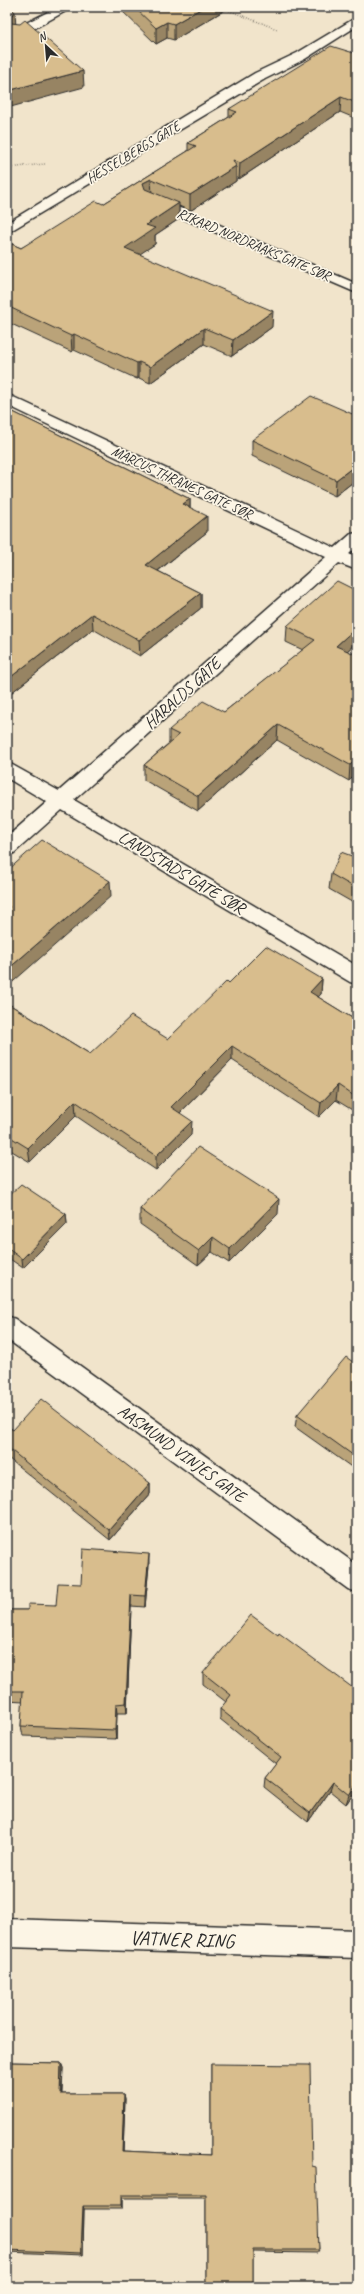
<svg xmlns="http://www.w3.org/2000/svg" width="364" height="2294" font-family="Caveat,sans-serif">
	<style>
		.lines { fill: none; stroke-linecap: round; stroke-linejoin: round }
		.minor-casing { stroke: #2b2b2b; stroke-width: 3 }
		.major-casing { stroke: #2b2b2b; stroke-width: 3 }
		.path { stroke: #2b2b2b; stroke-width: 1.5; stroke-dasharray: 0.5 2; stroke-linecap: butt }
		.minor { fill: #fcf5e5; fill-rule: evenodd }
		.major { fill: #fcf5e5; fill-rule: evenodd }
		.wall { fill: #baa379; stroke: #2b2b2b }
		.shaded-wall { fill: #978463; stroke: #2b2b2b }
		.building { fill: #d8bd8d; stroke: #2b2b2b }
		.labels { text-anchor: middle; stroke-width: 3.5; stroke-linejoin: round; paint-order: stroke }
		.far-street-label { font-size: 14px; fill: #2b2b2b; stroke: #fcf5e5 }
		.street-label { font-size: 17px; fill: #2b2b2b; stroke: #fcf5e5 }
		.near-street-label { font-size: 20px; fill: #2b2b2b; stroke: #fcf5e5 }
	</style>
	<rect width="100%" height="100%" fill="#f1e4cb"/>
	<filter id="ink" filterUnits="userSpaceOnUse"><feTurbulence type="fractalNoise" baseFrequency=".025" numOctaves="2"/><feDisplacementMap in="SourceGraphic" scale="8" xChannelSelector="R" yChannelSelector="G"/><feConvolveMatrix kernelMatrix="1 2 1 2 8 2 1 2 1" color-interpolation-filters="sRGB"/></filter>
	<g filter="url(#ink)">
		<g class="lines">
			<defs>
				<g id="minor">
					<polygon points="58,7 73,7 28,32 21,38 13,38 11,35 20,26"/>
					<polygon points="152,196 357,284 357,293 147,203 145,200"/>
					<polygon points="7,394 335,548 351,534 357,533 357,547 349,554 357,558 357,570 339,563 74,800 357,966 357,984 350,982 62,810 14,853 7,855 7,837 47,802 7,778 7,762 59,791 326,557 7,405"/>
					<polygon points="7,1316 15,1319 357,1565 357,1592 348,1589 7,1339"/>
					<polygon points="7,1919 357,1930 357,1958 7,1947"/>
				</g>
				<polygon id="major" points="357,17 357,26 305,59 265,79 7,233 7,223 255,73 297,53"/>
			</defs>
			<use href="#minor" class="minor-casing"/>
			<use href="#major" class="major-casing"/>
			<g class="path">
				<polyline points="220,7 277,29"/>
				<polyline points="7,168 45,164"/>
			</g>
			<use href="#minor" class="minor"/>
			<use href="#major" class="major"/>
		</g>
		<g class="wall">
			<polygon points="118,7 230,7 174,40 167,38 156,44"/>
			<polygon points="357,54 357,119 340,112 239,179 236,177 236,181 190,211 179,206 179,219 155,235 155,244 139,254 272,327 232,356 204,344 150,383 139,378 137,379 74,350 72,352 7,322 7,242 21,248 103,204 188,151 188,143 229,117 229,109"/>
			<polygon points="7,409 190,499 190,508 207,532 158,571 201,593 201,608 140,656 93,629 7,696"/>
			<polygon points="357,416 357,479 335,496 252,456 252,440"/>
			<polygon points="287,626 357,642 347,651 357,655 357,773 349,781 277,740 198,811 144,780 144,765 169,743 169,730 224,712 303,650 286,642"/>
			<polygon points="357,858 357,905 329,889 331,874"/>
			<polygon points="322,979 321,994 318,997 357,1021 357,1113 336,1100 319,1117 232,1060 180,1113 191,1135 156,1170 76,1116 30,1162 7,1148 7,1003 90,1054 168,1039 229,983"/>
			<polygon points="7,1197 66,1214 67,1224 23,1268 7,1257"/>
			<polygon points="140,1209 278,1214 229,1263 212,1252 198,1265 140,1224"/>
			<polygon points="357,1365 357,1471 295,1427 297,1415"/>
			<polygon points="7,1426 13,1430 150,1483 150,1494 110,1540 8,1458 7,1460"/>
			<polygon points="149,1565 145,1607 131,1606 127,1713 117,1713 116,1739 23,1736 21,1726 23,1701 7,1700 7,1610 28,1610 56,1605 81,1584"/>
			<polygon points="203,1673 357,1691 357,1789 346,1804 330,1791 308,1822 264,1787 265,1778 276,1764 220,1719 220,1709 226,1702 203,1684"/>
			<polygon points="7,2062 61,2063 63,2068 62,2094 124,2094 125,2099 123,2151 211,2155 211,2064 312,2166 319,2250 317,2253 253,2252 253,2287 206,2287 206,2198 122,2198 122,2209 84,2209 83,2255 7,2252"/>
		</g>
		<g class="shaded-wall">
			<polygon points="204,7 230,7 174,40 174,24"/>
			<polygon points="15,12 16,28 10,35 8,19"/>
			<polygon points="167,22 167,38 156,44 156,28"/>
			<polygon points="83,71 84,87 7,108 7,91"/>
			<polygon points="341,97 340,112 239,179 240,163"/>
			<polygon points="236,166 236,181 190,211 190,195"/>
			<polygon points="151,179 152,195 143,199 143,183"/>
			<polygon points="179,203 179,219 155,235 155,244 125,264 125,248 146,225"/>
			<polygon points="273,311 272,327 232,356 233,340"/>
			<polygon points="204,328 204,344 150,383 150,367"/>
			<polygon points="74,334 74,350 72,352 71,336"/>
			<polygon points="139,362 139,378 137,379 137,363"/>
			<polygon points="357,464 357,479 335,496 336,480"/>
			<polygon points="190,499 190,515 183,504"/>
			<polygon points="207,516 207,532 146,580 146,565"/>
			<polygon points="201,593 201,608 140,656 139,640"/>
			<polygon points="92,614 93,629 7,696 7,680"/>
			<polygon points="357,627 357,642 335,662 336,646"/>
			<polygon points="278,725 277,740 198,811 198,796"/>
			<polygon points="357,759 357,773 349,781 350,765"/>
			<polygon points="110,881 111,896 7,987 7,970"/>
			<polygon points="322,979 321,994 309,1007 310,992"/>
			<polygon points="232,1046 232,1060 171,1122 171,1107"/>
			<polygon points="338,1085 336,1100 319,1117 321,1103"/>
			<polygon points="75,1101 76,1116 30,1162 28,1148"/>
			<polygon points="192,1121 191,1135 156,1170 156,1156"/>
			<polygon points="279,1199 278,1214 229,1263 230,1249"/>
			<polygon points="66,1214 67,1224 23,1268 22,1259"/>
			<polygon points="213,1237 212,1252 198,1265 199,1251"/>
			<polygon points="7,1450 8,1458 7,1460"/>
			<polygon points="150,1483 150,1494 110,1540 109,1530"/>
			<polygon points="149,1554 149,1565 145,1607 145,1596"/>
			<polygon points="131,1595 131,1606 127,1713 126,1703"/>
			<polygon points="116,1704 117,1713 116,1739 115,1730"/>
			<polygon points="333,1782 330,1791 308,1822 310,1813"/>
			<polygon points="357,1783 357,1789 346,1804 349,1795"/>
			<polygon points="61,2063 63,2068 61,2099 60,2094"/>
			<polygon points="124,2094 125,2099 123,2154 122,2151"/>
			<polygon points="121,2195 122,2198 122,2209 121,2206"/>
			<polygon points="83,2206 84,2209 83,2255 81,2253"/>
		</g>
		<g class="building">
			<polygon points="7,7 9,7 15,12 8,19 11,23 20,24 25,20 83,71 7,91"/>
			<polygon points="134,7 204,7 174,24 167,22 156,28"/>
			<polygon points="331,46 357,54 357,103 341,97 240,163 233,160 236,166 190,195 151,179 143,183 145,189 179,203 146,225 155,228 125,248 273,311 233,340 204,328 150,367 139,362 137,363 74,334 71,336 7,306 7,242 21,248 96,201 103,204 196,146 188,143 237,112 229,109"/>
			<polygon points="311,396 357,416 357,464 336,480 252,440"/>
			<polygon points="7,409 190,499 183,504 207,516 146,565 201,593 139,640 92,614 7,680"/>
			<polygon points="337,581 357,591 357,627 336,646 357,655 357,759 350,765 278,725 198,796 144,765 179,735 169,730 203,701 224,712 315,640 287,626"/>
			<polygon points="42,840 110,881 7,970 7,909 10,907 7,905 7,871"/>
			<polygon points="341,852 357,858 357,889 331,874"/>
			<polygon points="266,946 322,979 310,992 357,1021 357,1098 338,1085 321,1103 232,1046 171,1107 192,1121 156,1156 75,1101 28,1148 7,1135 7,1003 90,1054 131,1016 168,1039 227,981 229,983"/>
			<polygon points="198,1147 279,1199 230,1249 213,1237 199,1251 140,1209"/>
			<polygon points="21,1184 66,1214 22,1259 7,1248 7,1197"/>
			<polygon points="346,1357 357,1365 357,1458 297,1415"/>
			<polygon points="41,1399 150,1483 109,1530 7,1447 7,1426 13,1430"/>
			<polygon points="83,1549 149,1554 145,1596 131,1595 126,1703 116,1704 115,1730 21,1726 23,1691 7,1691 7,1610 28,1610 28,1604 56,1605 58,1583 81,1584"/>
			<polygon points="251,1615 278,1635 279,1633 357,1691 357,1783 349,1795 333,1782 310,1813 265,1778 281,1757 220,1709 231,1695 203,1673"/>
			<polygon points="7,2062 61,2063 60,2094 124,2094 122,2151 211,2155 211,2064 310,2065 312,2166 316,2167 319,2250 253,2250 253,2287 206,2287 206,2195 121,2195 121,2206 83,2206 81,2253 7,2250"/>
		</g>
	</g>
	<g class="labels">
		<g class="far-street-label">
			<text transform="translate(133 152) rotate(-31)" y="5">HESSELBERGS GATE</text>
			<text transform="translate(254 244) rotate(23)" y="5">RIKARD NORDRAAKS GATE SØR</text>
			<text transform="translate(182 482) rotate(25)" y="5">MARCUS THRANES GATE SØR</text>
		</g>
		<g class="street-label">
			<text transform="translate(182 693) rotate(-42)" y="6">HARALDS GATE</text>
			<text transform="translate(182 872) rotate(31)" y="6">LANDSTADS GATE SØR</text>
			<text transform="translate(182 1453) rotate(36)" y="6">AASMUND VINJES GATE</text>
		</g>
		<g class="near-street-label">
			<text transform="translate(182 1939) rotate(2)" y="7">VATNER RING</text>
		</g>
	</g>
	<rect width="364" height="2294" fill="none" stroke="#fcf5e5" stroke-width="24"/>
	<rect x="12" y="12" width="340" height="2270" fill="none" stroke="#2b2b2b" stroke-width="1.5" filter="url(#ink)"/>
	<g transform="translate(46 46) rotate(334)" stroke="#fcf5e5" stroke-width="3" paint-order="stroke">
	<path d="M0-3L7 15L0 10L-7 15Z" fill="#2b2b2b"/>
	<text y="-6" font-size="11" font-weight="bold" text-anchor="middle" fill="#2b2b2b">N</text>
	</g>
</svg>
